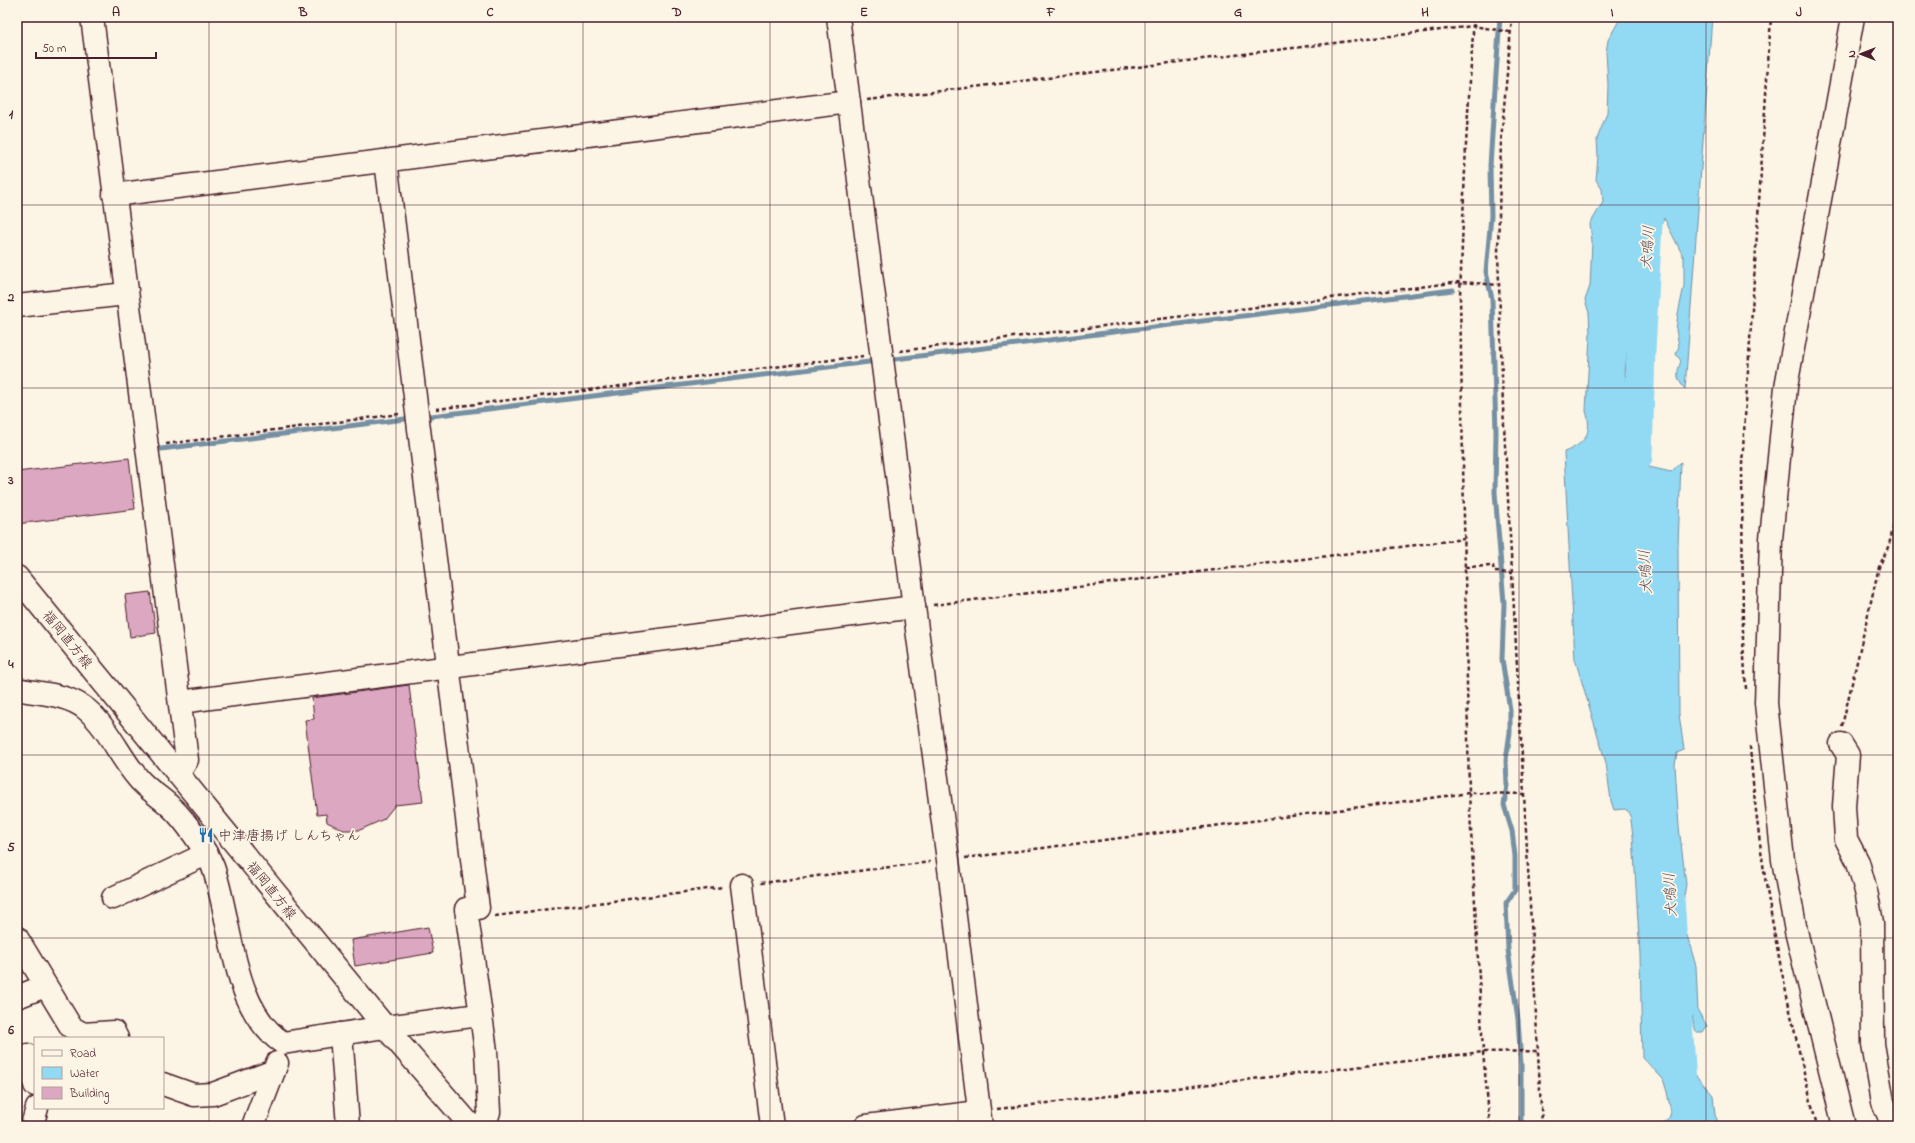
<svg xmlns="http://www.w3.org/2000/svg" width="1915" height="1143" font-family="'Indie Flower','Klee One',sans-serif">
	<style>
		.water { fill: #92d9f3; stroke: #758fa3 }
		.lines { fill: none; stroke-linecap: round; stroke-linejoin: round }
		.stream { stroke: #758fa3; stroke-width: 5 }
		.river { stroke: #92d9f3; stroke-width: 29 }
		.building { fill: #dca7c1; stroke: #4a1f2b }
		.minor-casing { stroke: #4a1f2b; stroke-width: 25 }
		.major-casing { stroke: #4a1f2b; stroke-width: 25 }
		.path { stroke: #4a1f2b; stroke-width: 2.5; stroke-dasharray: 4 3; stroke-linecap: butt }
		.minor { stroke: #fcf5e5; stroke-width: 22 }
		.major { stroke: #fcf5e5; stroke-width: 22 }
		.grid { fill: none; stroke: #4a1f2b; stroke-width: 1; stroke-opacity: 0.55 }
		.labels { text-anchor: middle; stroke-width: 3.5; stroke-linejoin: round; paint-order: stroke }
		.street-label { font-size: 14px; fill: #4a1f2b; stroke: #fcf5e5 }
		.poi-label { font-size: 14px; fill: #4a1f2b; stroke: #fcf5e5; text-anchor: start }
		.water-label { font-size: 15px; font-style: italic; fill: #5c4e5d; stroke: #fcf5e5 }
		.neatline { fill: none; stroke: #4a1f2b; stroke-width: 1.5 }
		.grid-label { font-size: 13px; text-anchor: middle; font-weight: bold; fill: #4a1f2b }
	</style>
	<rect width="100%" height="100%" fill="#fcf5e5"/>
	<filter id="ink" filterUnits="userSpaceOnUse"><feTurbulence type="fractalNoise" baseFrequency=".025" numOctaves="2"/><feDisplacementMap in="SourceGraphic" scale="8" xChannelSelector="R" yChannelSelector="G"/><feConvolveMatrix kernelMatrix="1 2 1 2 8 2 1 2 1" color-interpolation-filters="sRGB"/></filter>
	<g filter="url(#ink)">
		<path class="water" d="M 1621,17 L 1712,17 L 1685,389 C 1676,378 1676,374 1681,361 L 1676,354 L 1679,346 L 1676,330 L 1678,314 L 1684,286 L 1684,258 L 1664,218 L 1655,241 L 1639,249 L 1634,258 L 1634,270 L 1638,302 L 1632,310 L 1625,373 L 1628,389 L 1648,436 L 1647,460 L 1649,467 L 1671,472 L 1681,462 L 1678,546 L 1679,714 L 1684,750 L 1677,753 L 1675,765 L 1679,827 L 1686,884 L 1681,915 L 1696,966 L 1698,1011 L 1707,1026 L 1703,1032 L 1696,1032 L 1684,987 L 1679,941 L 1669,938 L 1670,1028 L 1687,1058 L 1692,1071 L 1713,1095 L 1715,1115 L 1719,1124 L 1721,1126 L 1661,1126 L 1669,1118 L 1671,1112 L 1667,1092 L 1663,1079 L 1642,1057 L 1640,955 L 1633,836 L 1630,813 L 1625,809 L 1614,810 L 1611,801 L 1606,763 L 1575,659 L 1564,452 C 1585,444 1593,433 1586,411 L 1590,334 L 1589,313 L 1585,300 L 1590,286 L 1592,241 L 1590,224 L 1603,202 L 1602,189 L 1596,180 L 1598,156 L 1597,139 L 1607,113 L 1608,85 L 1606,52 L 1608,40 Z"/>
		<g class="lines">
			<g class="stream">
				<polyline points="1500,17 1494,103 1490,166 1491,216 1486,272 1492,299 1496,432 1495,492 1504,603 1502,659 1510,710 1510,732 1506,760 1507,785 1504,805 1512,831 1515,856 1515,890 1506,903 1508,950 1518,1019 1521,1065 1521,1126"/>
				<polyline points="887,360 1453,290"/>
				<polyline points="423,417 877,361"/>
				<polyline points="153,450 413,418"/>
			</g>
			<g class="river">
				<polyline points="1638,457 1641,350 1649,206"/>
				<polyline points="1670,898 1682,1083 1688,1126"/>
			</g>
		</g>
		<g class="building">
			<polygon points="129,458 135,509 17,524 17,472"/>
			<polygon points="150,592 156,633 130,637 125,595"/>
			<polygon points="409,685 423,802 395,805 384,819 360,830 343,830 327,822 326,814 317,815 305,720 314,719 312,698"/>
			<polygon points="428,927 433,953 355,966 351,940"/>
		</g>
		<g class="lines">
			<defs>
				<g id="minor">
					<polyline points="92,17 187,760 178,774"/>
					<polyline points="838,17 914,607 948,860 981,1126"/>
					<polyline points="386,161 478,908 466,909 486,1051 489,1112 484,1126"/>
					<polyline points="114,195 849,102"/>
					<polyline points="17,306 126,294"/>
					<path d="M 17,689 C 40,694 68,694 86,709 C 107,726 120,757 137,777 C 146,789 161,797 171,807 C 184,819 207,851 213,867 C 232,921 231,1009 283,1043 L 385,1027 L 480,1015"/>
					<polyline points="180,702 914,607"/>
					<polyline points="1841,744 1848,755 1844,806 1846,839 1858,862 1867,895 1872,923 1873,1044 1883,1102 1893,1126"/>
					<polyline points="742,885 772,1126"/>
					<polyline points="113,898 206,854"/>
					<polyline points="17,938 71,1027 83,1034 114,1032 117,1038"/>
					<polyline points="17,997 45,986"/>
					<polyline points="341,1034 348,1126"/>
					<polyline points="28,1055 35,1085"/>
					<polyline points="163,1084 194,1095 213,1094 274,1071"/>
					<polyline points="33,1122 37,1108"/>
					<polyline points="253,1126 277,1063"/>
					<polyline points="866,1126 979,1112"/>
					<polyline points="1844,1126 1796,931 1783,860 1766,703 1771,539 1786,387 1853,17"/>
				</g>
				<polyline id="major" points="17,577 385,1027 471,1126"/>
			</defs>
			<use href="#minor" class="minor-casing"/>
			<use href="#major" class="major-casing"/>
			<g class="path">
				<polyline points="1474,17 1466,144 1460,296 1469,793 1483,1052 1490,1126"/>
				<polyline points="1512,17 1501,141 1498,252 1503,407 1542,1126"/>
				<polyline points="867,100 1473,26 1510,32"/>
				<polyline points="900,351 1460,282 1499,285"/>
				<polyline points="436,409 863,356"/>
				<polyline points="166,444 399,414"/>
				<polyline points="1465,567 1493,566 1494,572 1513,573"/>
				<polyline points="933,605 1464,539"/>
				<polyline points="1746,689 1743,641 1742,464 1771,17"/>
				<polyline points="1842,726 1879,567 1889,545 1898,507"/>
				<path d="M 1750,746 C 1759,875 1786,1001 1817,1126"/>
				<polyline points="965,858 1469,793 1525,794"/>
				<polyline points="761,883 930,862"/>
				<polyline points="495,916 724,887"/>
				<polyline points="997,1109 1483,1052 1538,1051"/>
			</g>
			<use href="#minor" class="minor"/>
			<use href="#major" class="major"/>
		</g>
	</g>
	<path class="grid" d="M 209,17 L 209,1126M 396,17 L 396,1126M 583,17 L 583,1126M 770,17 L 770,1126M 958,17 L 958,1126M 1145,17 L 1145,1126M 1332,17 L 1332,1126M 1519,17 L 1519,1126M 1706,17 L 1706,1126M 17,205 L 1898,205M 17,388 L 1898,388M 17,572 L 1898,572M 17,755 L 1898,755M 17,938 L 1898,938"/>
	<defs>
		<symbol id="restaurant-bare" viewBox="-9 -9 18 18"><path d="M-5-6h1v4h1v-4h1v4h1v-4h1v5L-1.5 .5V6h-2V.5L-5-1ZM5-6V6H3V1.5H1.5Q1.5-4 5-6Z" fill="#1f6fb2" stroke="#fcf5e5" stroke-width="2.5" paint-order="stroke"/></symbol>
	</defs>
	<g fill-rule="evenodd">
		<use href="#restaurant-bare" x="195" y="824" width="22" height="22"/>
	</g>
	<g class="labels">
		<g class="street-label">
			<text transform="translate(68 639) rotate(51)" y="5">福岡直方線</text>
			<text transform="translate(272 890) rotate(51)" y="5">福岡直方線</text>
		</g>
		<g class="poi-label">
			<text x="218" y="840">中津唐揚げ しんちゃん</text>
		</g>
		<g class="water-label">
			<text transform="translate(1647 248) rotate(-86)" y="5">犬鳴川</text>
			<text transform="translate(1645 572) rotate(-93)" y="5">犬鳴川</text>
			<text transform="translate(1670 895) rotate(-93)" y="5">犬鳴川</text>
		</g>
	</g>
	<rect width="1915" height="1143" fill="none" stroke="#fcf5e5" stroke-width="44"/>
	<rect x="34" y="1037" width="130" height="72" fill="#fcf5e5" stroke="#b59f9b"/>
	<rect x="42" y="1050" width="20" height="6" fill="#fcf5e5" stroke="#b59f9b"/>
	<text x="70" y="1057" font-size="12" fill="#4a1f2b">Road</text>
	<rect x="42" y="1067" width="20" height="12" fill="#92d9f3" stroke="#b59f9b"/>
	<text x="70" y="1077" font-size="12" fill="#4a1f2b">Water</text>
	<rect x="42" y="1087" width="20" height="12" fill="#dca7c1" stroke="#b59f9b"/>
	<text x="70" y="1097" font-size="12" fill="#4a1f2b">Building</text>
	<g transform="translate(1861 54) rotate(270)" stroke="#fcf5e5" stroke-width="3" paint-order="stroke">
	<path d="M0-3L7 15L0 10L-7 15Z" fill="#4a1f2b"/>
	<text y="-6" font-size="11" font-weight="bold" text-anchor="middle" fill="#4a1f2b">N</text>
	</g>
	<path d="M36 52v6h120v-6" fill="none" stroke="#4a1f2b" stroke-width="2"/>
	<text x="42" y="52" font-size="12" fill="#4a1f2b" stroke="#fcf5e5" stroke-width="3" paint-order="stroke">50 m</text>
	<rect x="22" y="22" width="1871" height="1099" class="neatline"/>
	<g class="grid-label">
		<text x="116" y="16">A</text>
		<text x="303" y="16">B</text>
		<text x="490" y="16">C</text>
		<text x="677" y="16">D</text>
		<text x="864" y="16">E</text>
		<text x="1051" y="16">F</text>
		<text x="1238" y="16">G</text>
		<text x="1425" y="16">H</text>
		<text x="1612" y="16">I</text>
		<text x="1799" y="16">J</text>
		<text x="11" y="118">1</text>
		<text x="11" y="301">2</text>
		<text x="11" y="484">3</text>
		<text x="11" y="668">4</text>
		<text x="11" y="851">5</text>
		<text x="11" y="1034">6</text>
	</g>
</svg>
